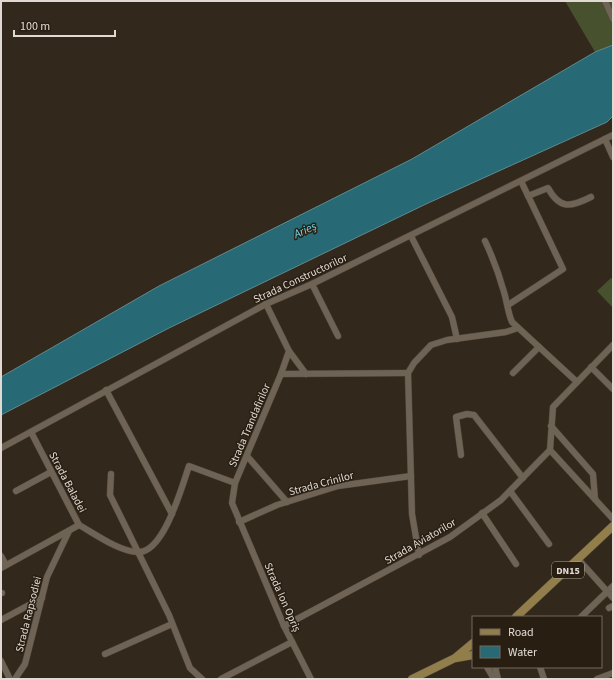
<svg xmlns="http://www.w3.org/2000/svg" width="614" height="680" font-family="'Source Sans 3',sans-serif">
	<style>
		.green { fill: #47512e }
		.water { fill: #276974; stroke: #5f8b90 }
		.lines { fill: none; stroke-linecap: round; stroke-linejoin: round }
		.minor-casing { stroke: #4e453a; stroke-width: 7 }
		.major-casing { stroke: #4e453a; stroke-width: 9 }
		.minor { stroke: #6f6355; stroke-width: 6 }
		.major { stroke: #927e4a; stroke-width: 8 }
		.labels { text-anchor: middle; stroke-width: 3; stroke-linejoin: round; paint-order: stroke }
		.shield { fill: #281e12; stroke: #aaa298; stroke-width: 1 }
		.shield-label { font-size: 10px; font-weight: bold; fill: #e1dad2 }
		.street-label { font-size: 11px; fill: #e1dad2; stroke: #281e12 }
		.water-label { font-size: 12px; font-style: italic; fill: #75dbed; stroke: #281e12 }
	</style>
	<rect width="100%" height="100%" fill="#32281b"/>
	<g class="green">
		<polygon points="565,1 613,1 613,45 595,52"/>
		<polygon points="611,278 613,280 613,308 597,291"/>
	</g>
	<polygon class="water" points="613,45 613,116 607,122 426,204 169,328 1,415 1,377 159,286 412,159 595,52"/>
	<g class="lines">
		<defs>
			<g id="minor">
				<polyline points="605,1 613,19"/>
				<polyline points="605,139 613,157"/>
				<path d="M 528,196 L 548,188 C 560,210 571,207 591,197"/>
				<polyline points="411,236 452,317 457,339"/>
				<path d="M 485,241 C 493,258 499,274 504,292 C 507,302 508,313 512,322 L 577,382"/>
				<polyline points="312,284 338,336"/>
				<polyline points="266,304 289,351 306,374"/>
				<polyline points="508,305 563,269 521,181"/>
				<polyline points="613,345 553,407 550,450 613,519"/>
				<polyline points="289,351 281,374 235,483 232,503 284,626 311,679"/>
				<polyline points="591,367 613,389"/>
				<polyline points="513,373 539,347"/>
				<polyline points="281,374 408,373"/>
				<polyline points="106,390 172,514"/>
				<polyline points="551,426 593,474 595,499"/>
				<polyline points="31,432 79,525"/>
				<polyline points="1,448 266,304 312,284 613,135"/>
				<polyline points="461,455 456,417 467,414 474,415 523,478"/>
				<polyline points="247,456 287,502"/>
				<polyline points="111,474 110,495 169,615 190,668 202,679"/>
				<polyline points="16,491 51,472"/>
				<polyline points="510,491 549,544"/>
				<polyline points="482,513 516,564"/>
				<polyline points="239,522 277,505 338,486 411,476"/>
				<path d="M 79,525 C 95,534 120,552 138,552 C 164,553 182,486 189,466 L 235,483"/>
				<polyline points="419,555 412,514 408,373 414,363 431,345 447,340 506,332 518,328"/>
				<polyline points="1,556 6,565"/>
				<polyline points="579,560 613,598"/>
				<polyline points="1,568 79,525"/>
				<polyline points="1,593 2,593"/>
				<polyline points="609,608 613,606"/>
				<polyline points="581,617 613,586"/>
				<polyline points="1,620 42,598"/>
				<polyline points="284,626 450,537 501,500 550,450"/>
				<polyline points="105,654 172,624"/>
				<polyline points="1,661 10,679"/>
				<polyline points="487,667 494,679"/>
				<polyline points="495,667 498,679"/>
				<polyline points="540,667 544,679"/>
				<polyline points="15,679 25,664 47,577 69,531"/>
				<polyline points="221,679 292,642"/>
				<polyline points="597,679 613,673"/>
			</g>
			<g id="major">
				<polyline points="516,617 613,526"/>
				<polyline points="456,658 473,655"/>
				<polyline points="412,679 455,658 473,643"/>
			</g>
		</defs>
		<use href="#minor" class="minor-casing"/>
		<use href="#major" class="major-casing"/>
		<use href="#minor" class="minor"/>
		<use href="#major" class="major"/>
	</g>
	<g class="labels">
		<rect class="shield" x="552" y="562" width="32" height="16" rx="3"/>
		<g class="shield-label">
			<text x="568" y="574">DN15</text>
		</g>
		<g class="street-label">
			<text transform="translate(300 278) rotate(-25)" y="4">Strada Constructorilor</text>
			<text transform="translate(249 425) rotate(-67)" y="4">Strada Trandafirilor</text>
			<text transform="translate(68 482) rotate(62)" y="4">Strada Baladei</text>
			<text transform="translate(321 483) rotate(-15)" y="4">Strada Crinilor</text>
			<text transform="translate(420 541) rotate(-30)" y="4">Strada Aviatorilor</text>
			<text transform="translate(283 597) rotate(66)" y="4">Strada Ion Opriș</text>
			<text transform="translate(28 614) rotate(-76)" y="4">Strada Rapsodiei</text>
		</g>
		<g class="water-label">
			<text transform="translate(305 230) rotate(-25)" y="4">Arieș</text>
		</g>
	</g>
	<rect width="614" height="680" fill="none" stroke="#e1dad2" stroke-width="4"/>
	<rect x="472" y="616" width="130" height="52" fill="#281e12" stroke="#72695f"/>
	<rect x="480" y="629" width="20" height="6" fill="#927e4a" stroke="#72695f"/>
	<text x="508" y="636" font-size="12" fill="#e1dad2">Road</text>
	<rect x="480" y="646" width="20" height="12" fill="#276974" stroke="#72695f"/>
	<text x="508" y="656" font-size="12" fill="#e1dad2">Water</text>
	<path d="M14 30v6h101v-6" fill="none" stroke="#e1dad2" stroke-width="2"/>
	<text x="20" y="30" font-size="12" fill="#e1dad2" stroke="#281e12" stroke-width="3" paint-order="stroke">100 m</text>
</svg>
